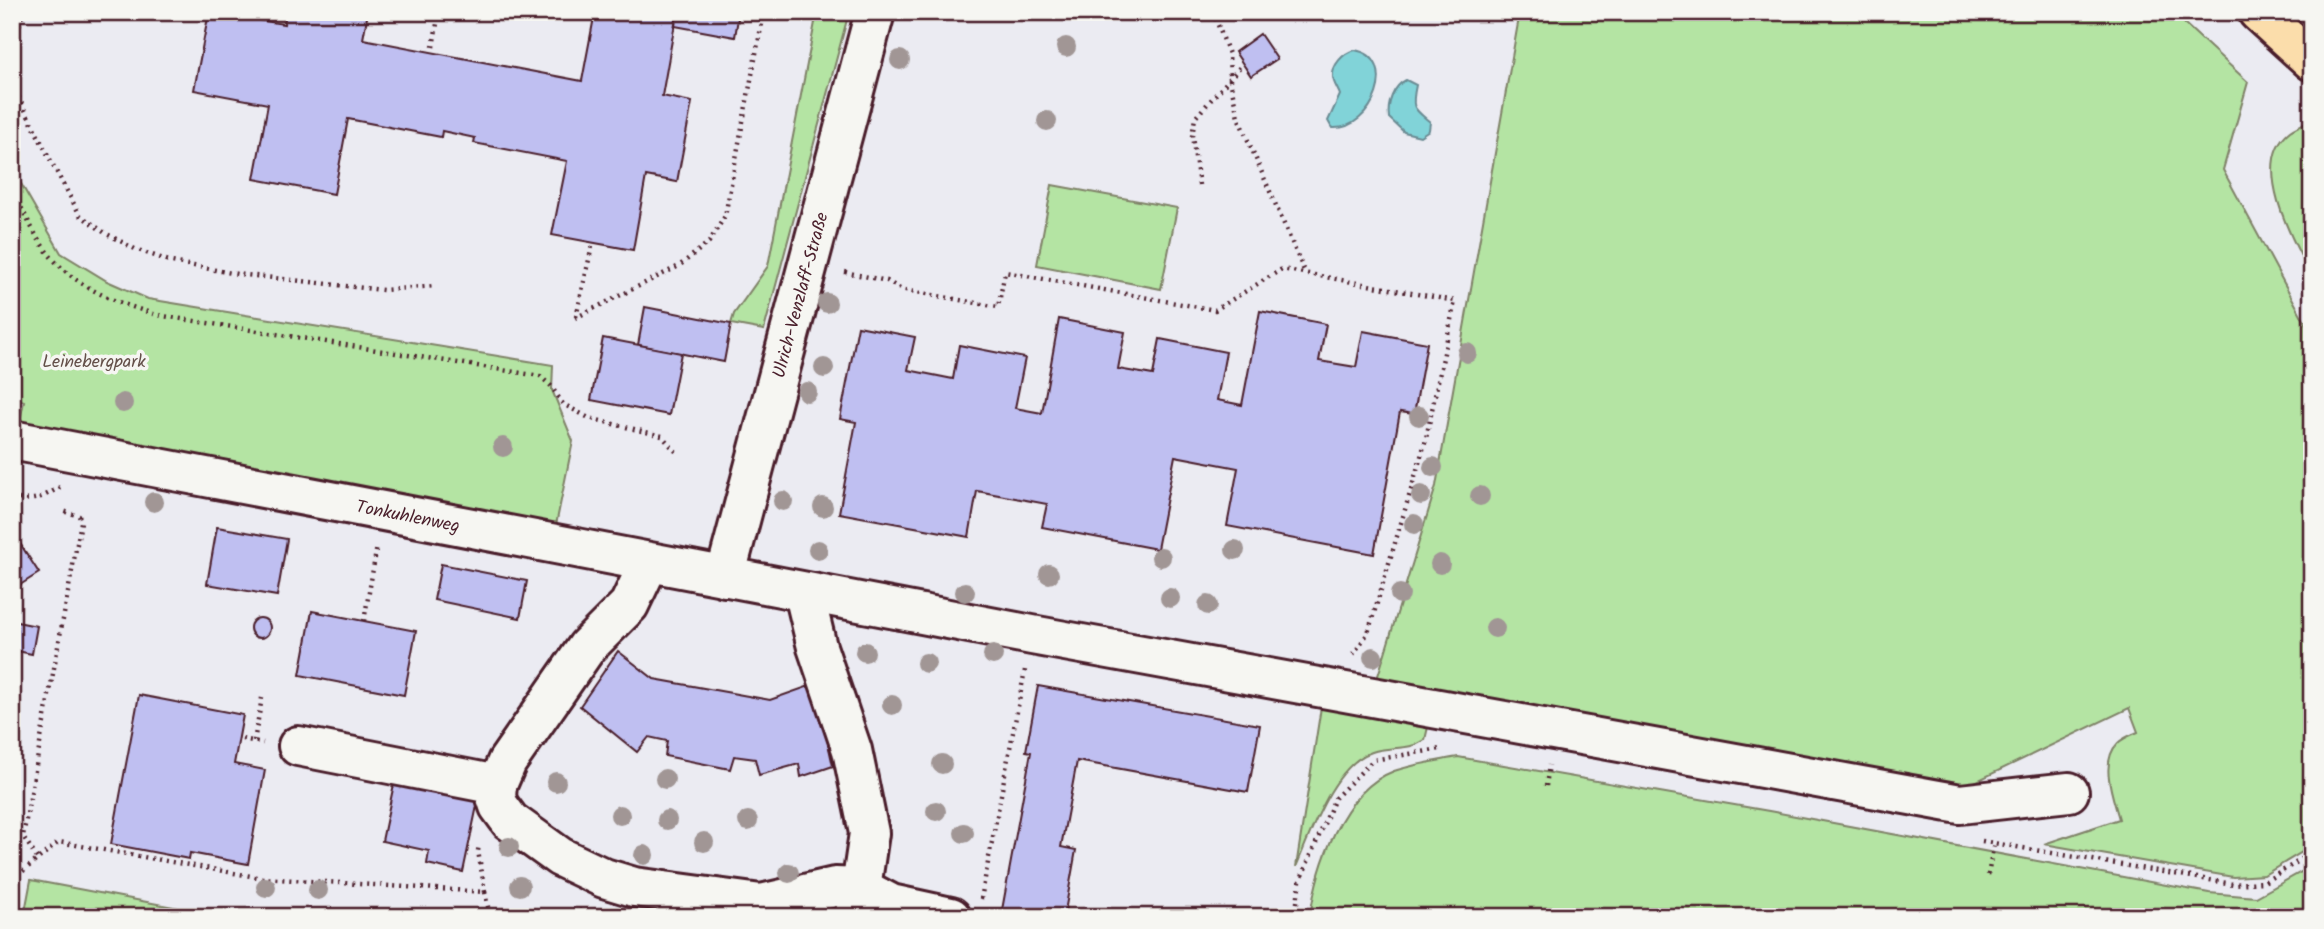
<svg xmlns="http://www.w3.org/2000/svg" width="2324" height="929" font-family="Kalam,sans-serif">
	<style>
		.green { fill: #b4e4a3; stroke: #7f8267; stroke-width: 2 }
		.water { fill: #81d3d8; stroke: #6b8b93; stroke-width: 2 }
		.building { fill: #bfbff1; stroke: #4a1f2b; stroke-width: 2 }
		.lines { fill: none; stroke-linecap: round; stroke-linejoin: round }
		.minor-casing { stroke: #4a1f2b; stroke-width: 44 }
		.major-casing { stroke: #4a1f2b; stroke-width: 44 }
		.path { stroke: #4a1f2b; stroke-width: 4.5; stroke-dasharray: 2 5; stroke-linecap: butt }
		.minor { stroke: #f6f6f2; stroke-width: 38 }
		.major { stroke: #fbddab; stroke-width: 38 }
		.tree { fill: #a19695 }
		.labels { text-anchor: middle; stroke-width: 7; stroke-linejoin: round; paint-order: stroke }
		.street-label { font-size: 18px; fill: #4a1f2b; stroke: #f6f6f2 }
		.park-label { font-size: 18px; fill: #645049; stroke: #f6f6f2 }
	</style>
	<rect width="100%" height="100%" fill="#ebebf2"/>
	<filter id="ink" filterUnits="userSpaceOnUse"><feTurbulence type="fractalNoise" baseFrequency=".0143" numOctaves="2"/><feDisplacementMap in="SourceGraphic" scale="14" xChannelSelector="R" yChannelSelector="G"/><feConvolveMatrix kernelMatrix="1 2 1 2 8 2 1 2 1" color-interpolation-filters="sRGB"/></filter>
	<g filter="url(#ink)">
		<g class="green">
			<polygon points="817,12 849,12 764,330 731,324 734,314 768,266"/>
			<path d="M 1520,12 L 2172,12 L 2248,82 L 2223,170 L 2312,335 L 2312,846 L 2264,875 L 2233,877 L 2044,844 L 2119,819 C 2113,797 2099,762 2118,743 C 2123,738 2131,735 2138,732 L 2129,708 L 1952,793 L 1374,689 L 1436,486 Z"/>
			<path d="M 2304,123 L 2312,123 L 2312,277 C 2293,242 2249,163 2290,131 C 2294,128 2300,126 2304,123 Z"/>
			<polygon points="12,168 61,253 107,281 148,299 553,365 552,390 573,441 556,525 19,426 24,401 12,398"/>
			<polygon points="1052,185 1177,208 1161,289 1037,265"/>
			<path d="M 1321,707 L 1428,727 L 1425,740 C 1409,751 1390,746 1372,752 C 1334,764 1311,832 1296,867 Z"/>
			<path d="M 1458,757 L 1769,811 L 2209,893 L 2256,897 L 2312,866 L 2312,917 L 1310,917 C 1317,867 1341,791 1394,771 C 1414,764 1437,761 1458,757 Z"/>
			<polygon points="31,880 226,917 24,917"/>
		</g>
		<g class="water">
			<path d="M 1355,50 C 1401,58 1373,131 1332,128 L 1328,121 L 1340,95 C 1338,89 1333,83 1333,77 C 1332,65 1343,53 1355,50 Z"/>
			<path d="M 1406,80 L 1416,85 C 1411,108 1413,108 1430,122 L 1429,130 L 1420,136 L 1404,132 L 1389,118 C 1387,104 1393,86 1406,80 Z"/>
		</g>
		<g class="building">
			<polygon points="209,12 284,24 286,12 368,12 363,39 582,81 595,12 677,12 662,96 692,102 677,182 646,176 633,250 552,235 567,161 474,143 475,138 442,131 441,137 348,119 334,194 254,179 268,104 194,90"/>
			<polygon points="677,12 739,12 735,37 675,26"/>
			<polygon points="1260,34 1277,59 1251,76 1235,52"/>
			<polygon points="645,307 731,324 724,362 638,345"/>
			<polygon points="1260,311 1326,324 1319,361 1356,367 1363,331 1427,343 1414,414 1400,412 1374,554 1227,526 1238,468 1175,456 1157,549 1042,527 1047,504 977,491 969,537 839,513 856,422 840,419 858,326 915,337 908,370 953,379 959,345 1025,358 1015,408 1042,413 1059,319 1125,332 1118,369 1153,375 1160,339 1226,352 1217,400 1242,405"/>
			<polygon points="603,338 681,353 669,415 591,400"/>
			<polygon points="217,527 287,539 277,596 207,584"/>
			<polygon points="12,531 39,573 12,590"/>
			<polygon points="441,564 527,581 520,618 434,600"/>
			<polygon points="312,611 416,631 404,695 300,675"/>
			<circle cx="260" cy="628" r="10"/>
			<polygon points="17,622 37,626 32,654 12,650"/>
			<polygon points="618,651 654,679 770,700 815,684 833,766 801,777 799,764 759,775 755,759 734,756 730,769 665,756 667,741 649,737 637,752 580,706"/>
			<polygon points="1038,686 1260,725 1248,792 1077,761 1061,847 1076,850 1064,917 1038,917 1002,910 1031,752 1026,751"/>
			<polygon points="139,695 243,715 234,764 265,770 248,864 190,853 189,859 111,844"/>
			<polygon points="394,784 478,801 463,872 427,864 429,851 382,841"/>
		</g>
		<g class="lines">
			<defs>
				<g id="minor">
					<polyline points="12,440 1032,635 1960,804 2069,792"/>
					<polyline points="649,563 629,605 587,647 507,762 497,785 496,797 499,806 510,821 560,857 604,878 634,887 761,904 835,887 861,888 869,833 852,750 817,647 804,593"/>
					<polyline points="725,577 875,12"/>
					<polyline points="298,746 497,785"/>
					<polyline points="854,917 861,888 891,904 951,917"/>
				</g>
				<polyline id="major" points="2258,12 2312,61"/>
			</defs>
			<use href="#minor" class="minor-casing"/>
			<use href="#major" class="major-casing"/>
			<g class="path">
				<polyline points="1213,12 1229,54 1230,80 1238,117 1305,273"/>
				<polyline points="433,47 439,12"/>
				<polyline points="12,52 23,12"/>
				<polyline points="12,77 13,86 55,169 80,215 105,233 135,249 172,262 237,274 383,290 435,286"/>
				<polyline points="1199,185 1192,136 1195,118 1240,67"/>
				<path d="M 12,189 C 24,212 36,240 53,259 C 81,290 118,303 157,315 L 540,376 L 551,386 L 563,404 L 589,418 L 662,436 L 679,455"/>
				<polyline points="845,272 887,281 900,289 998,307 1005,272 1215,310 1282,269 1455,301 1425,443 1368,633 1352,656"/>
				<polyline points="576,317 593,242"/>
				<polyline points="575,318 679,266 709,242 725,216 764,12"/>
				<path d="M 12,498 C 35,502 41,498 60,487"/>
				<polyline points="364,621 377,546"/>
				<polyline points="242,739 263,743"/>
				<polyline points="254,741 262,698"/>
				<polyline points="1546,786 1549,765"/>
				<polyline points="1982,841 2233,884 2264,882 2312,853"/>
				<polyline points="37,858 23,836 81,522 79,516 63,511"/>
				<polyline points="1988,875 1994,843"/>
				<polyline points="12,880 59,842 262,878 485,892 478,851 479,844"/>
				<polyline points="485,892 490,917"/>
				<polyline points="981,899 1025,670"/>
				<polyline points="567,917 582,910"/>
				<polyline points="1295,917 1300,881 1335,798 1373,760 1440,749"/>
			</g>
			<use href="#minor" class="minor"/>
			<use href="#major" class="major"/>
		</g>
		<g class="tree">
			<circle cx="1066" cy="47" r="10"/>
			<circle cx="900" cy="60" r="10"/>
			<circle cx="1047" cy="121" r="10"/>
			<circle cx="827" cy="303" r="10"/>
			<circle cx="1467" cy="353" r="10"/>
			<circle cx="824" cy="368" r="10"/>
			<circle cx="807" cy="392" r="10"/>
			<circle cx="123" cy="403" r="10"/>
			<circle cx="1419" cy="416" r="10"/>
			<circle cx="503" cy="447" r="10"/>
			<circle cx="1433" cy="467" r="10"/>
			<circle cx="1421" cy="495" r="10"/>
			<circle cx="1480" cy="496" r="10"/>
			<circle cx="783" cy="501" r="10"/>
			<circle cx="154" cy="502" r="10"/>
			<circle cx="823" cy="507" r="10"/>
			<circle cx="1414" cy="524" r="10"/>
			<circle cx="818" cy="550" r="10"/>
			<circle cx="1235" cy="550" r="10"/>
			<circle cx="1161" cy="557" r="10"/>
			<circle cx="1440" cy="564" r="10"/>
			<circle cx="1049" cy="574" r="10"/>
			<circle cx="965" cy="592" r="10"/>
			<circle cx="1400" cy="594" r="10"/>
			<circle cx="1170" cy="598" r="10"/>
			<circle cx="1208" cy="605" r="10"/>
			<circle cx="1495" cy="628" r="10"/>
			<circle cx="865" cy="652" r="10"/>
			<circle cx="993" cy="655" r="10"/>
			<circle cx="1373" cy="657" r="10"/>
			<circle cx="926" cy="663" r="10"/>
			<circle cx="892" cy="705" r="10"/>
			<circle cx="942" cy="764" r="10"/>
			<circle cx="665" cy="779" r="10"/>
			<circle cx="556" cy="782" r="10"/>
			<circle cx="936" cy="811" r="10"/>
			<circle cx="620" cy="815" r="10"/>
			<circle cx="667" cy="820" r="10"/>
			<circle cx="748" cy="821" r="10"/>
			<circle cx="964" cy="833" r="10"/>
			<circle cx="704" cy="842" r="10"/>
			<circle cx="509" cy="847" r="10"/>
			<circle cx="644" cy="855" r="10"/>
			<circle cx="789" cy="873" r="10"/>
			<circle cx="520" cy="886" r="10"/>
			<circle cx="266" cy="887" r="10"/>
			<circle cx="318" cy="890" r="10"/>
		</g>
	</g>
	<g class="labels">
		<g class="street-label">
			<text transform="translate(800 295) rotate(-75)" y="6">Ulrich-Venzlaff-Straße</text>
			<text transform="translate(408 516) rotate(11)" y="6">Tonkuhlenweg</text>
		</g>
		<g class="park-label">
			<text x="94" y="367">Leinebergpark</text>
		</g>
	</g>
	<rect width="2324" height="929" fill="none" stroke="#f6f6f2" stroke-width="42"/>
	<rect x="21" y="21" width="2282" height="887" fill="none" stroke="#4a1f2b" stroke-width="2.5" filter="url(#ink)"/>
</svg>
